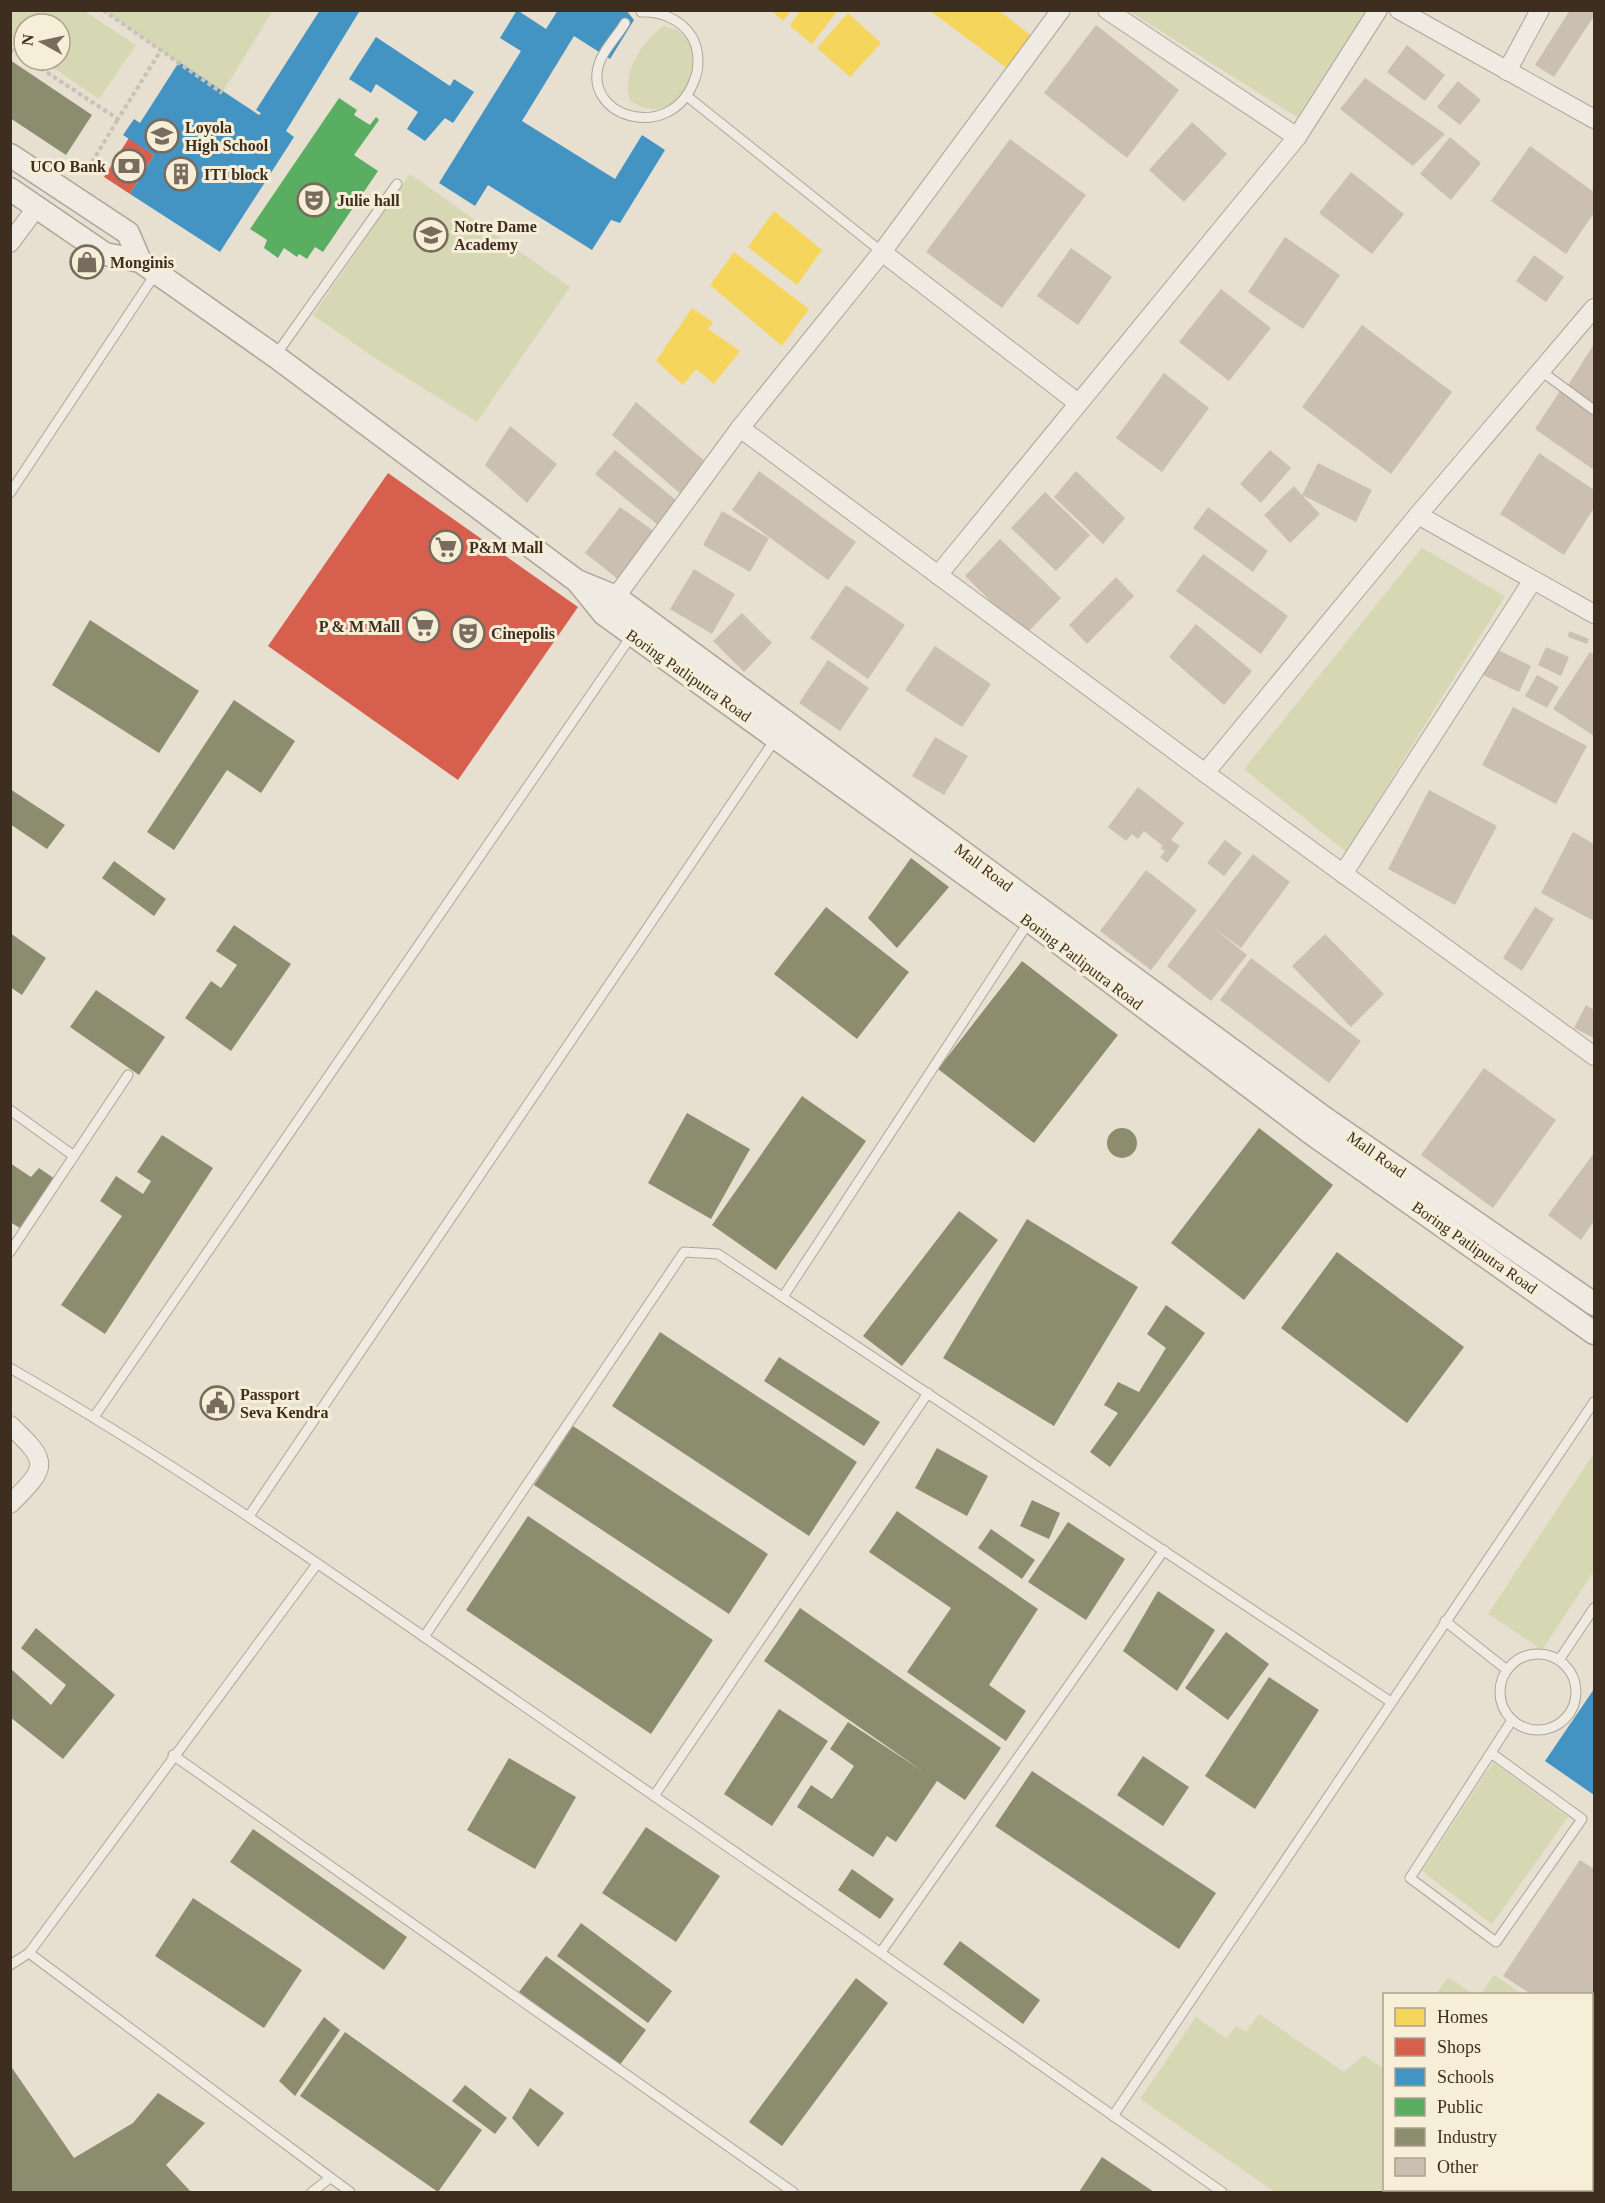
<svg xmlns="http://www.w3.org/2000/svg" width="1605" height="2203" font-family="Georgia,serif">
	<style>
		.green { fill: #d6d7b3 }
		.homes { fill: #f6d55c }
		.shops { fill: #d6604d }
		.schools { fill: #4393c3 }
		.public { fill: #5aae61 }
		.industry { fill: #8c8c6e }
		.building { fill: #cbbfb2 }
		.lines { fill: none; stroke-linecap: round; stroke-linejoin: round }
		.service-casing { stroke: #ada599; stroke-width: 11 }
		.minor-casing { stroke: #ada599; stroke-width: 20 }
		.tertiary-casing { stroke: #ada599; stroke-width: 25 }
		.path { stroke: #c8c2b9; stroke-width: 4; stroke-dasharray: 4.5 3; stroke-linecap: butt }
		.service { stroke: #efebe3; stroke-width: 9 }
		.minor { stroke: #efebe3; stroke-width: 18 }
		.tertiary { stroke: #efebe3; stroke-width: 22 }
		.labels { text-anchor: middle; stroke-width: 6; stroke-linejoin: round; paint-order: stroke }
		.poi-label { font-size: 16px; font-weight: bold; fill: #3d2e20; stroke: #f7eed8; text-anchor: start }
		.street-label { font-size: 16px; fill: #3d2e20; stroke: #f7eed8 }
	</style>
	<rect width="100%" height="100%" fill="#e7e0d1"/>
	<g class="green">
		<polygon points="1366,10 1297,117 1129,11"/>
		<polygon points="10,11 84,11 136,45 99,99 42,60 60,60 60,24 24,24 24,48 11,38"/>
		<polygon points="105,11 273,11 222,93"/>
		<path d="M 663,26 L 677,30 L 691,42 L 694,75 C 678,103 662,120 630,101 C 621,72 641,44 663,26 Z"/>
		<polygon points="410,174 570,287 477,422 372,356 313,315"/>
		<polygon points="1422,548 1505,596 1346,852 1244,769"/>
		<polygon points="1594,1453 1594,1571 1542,1650 1488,1614"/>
		<polygon points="1493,1762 1568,1817 1492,1924 1422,1871"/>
		<polygon points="1494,1975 1522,1994 1481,1994"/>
		<polygon points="1448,1977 1473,1994 1436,1994"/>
		<polygon points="1259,2014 1344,2072 1364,2055 1384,2069 1384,2190 1417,2190 1415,2192 1275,2192 1140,2099 1196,2017 1227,2039 1236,2026 1246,2032"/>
		<polygon points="1592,2043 1594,2045 1594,2192 1443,2192 1439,2190 1592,2190"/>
	</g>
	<g class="homes">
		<polygon points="770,10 792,10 783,21"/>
		<polygon points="800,10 838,10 812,44 790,26"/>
		<polygon points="929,10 998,10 1032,36 1008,69"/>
		<polygon points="848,13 881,43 850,77 817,48"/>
		<polygon points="774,211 822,250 797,285 748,247"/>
		<polygon points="734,252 809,309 782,346 710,285"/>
		<polygon points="692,308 713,322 708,329 740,351 714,384 696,369 683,385 656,361"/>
	</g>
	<g class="shops">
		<polygon points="129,138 154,155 130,194 104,177"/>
		<polygon points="388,473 578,607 458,780 268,646"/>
	</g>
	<g class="schools">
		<polygon points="320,10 359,12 286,131 294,137 220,252 130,194 154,155 123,135 134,119 140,123 179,62 259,115 261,113 256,110"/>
		<polygon points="517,10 546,29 558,10 626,10 634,20 610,59 574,36 522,121 615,179 642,135 665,150 620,223 611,220 592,250 488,185 475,206 439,183 521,51 500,38"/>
		<polygon points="376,37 450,86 454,79 474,92 453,123 445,118 425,141 407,129 418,112 376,84 371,93 349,79"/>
		<polygon points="1594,1689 1594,1795 1545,1761"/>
	</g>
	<polygon class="public" points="339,98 357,110 354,115 370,125 376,117 379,120 354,155 378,171 323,252 315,247 307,259 299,254 297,257 284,248 278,258 264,248 267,240 250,229"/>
	<g class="industry">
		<polygon points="10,60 92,115 66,155 10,118"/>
		<polygon points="90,620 199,691 159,753 52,685"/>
		<polygon points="234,700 295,741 261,793 227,770 174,850 147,832"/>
		<polygon points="10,789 65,825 47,849 10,824"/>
		<polygon points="911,858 949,887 897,948 868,918"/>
		<polygon points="114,861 166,899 154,916 102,878"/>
		<polygon points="826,907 909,972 857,1039 774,974"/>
		<polygon points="234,925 291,964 231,1051 185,1018 211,981 221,988 237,965 216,951"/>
		<polygon points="10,933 46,958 22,995 10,987"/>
		<polygon points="1022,961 1118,1035 1034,1143 938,1069"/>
		<polygon points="96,990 165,1037 139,1075 70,1027"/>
		<polygon points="802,1096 866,1141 776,1270 712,1225"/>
		<polygon points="687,1113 750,1149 711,1219 648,1183"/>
		<circle cx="1122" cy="1143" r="15"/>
		<polygon points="1259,1128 1333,1185 1244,1300 1171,1243"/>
		<polygon points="162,1135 213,1168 105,1334 61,1305 122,1216 100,1201 116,1176 143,1194 151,1181 137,1172"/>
		<polygon points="10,1163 31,1177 39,1168 55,1179 20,1228 10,1222"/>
		<polygon points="959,1211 998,1240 902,1366 863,1336"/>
		<polygon points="1027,1219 1138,1287 1054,1426 943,1358"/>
		<polygon points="1337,1252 1464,1347 1407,1423 1281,1328"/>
		<polygon points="1166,1305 1205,1333 1110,1467 1090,1452 1118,1413 1104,1405 1118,1382 1139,1392 1166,1348 1147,1334"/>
		<polygon points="660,1332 857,1462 809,1536 612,1406"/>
		<polygon points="779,1357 880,1422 864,1446 764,1381"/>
		<polygon points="573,1426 768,1554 729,1614 534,1485"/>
		<polygon points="937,1448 988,1476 967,1516 915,1488"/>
		<polygon points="1032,1500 1060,1513 1049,1539 1020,1526"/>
		<polygon points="897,1511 1038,1609 989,1685 1026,1711 1006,1741 907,1672 951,1608 869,1552"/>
		<polygon points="528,1516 713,1640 651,1734 466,1610"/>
		<polygon points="1068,1522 1125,1559 1086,1620 1028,1582"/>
		<polygon points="991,1529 1035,1560 1022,1579 978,1548"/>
		<polygon points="1158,1591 1215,1630 1177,1691 1123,1651"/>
		<polygon points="800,1608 1001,1748 965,1800 937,1781 896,1842 887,1836 873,1857 797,1807 811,1785 832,1799 854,1766 830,1749 848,1722 924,1772 764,1661"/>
		<polygon points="36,1628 115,1695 63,1759 10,1717 10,1668 51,1705 66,1685 21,1648"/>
		<polygon points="1226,1632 1269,1664 1228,1720 1185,1688"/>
		<polygon points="1269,1677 1319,1710 1255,1809 1205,1776"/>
		<polygon points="779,1709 828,1741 772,1826 724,1794"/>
		<polygon points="1143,1756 1189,1787 1163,1826 1117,1795"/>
		<polygon points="509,1758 576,1797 535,1869 467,1830"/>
		<polygon points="1032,1771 1216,1893 1179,1949 995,1826"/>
		<polygon points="646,1827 720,1876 676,1942 602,1893"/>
		<polygon points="253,1829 407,1937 384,1970 230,1862"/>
		<polygon points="852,1869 894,1899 880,1919 838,1890"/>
		<polygon points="193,1898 302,1970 264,2028 155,1956"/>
		<polygon points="581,1923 672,1991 648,2023 557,1956"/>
		<polygon points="960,1941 1040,2000 1023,2024 943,1964"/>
		<polygon points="546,1956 646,2030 619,2066 519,1992"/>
		<polygon points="856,1978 888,2003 782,2146 749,2122"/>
		<polygon points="324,2017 340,2030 295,2096 279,2081"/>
		<polygon points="345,2032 482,2130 438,2192 300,2096"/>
		<polygon points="10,2065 74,2158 133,2123 158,2093 205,2123 166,2165 191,2192 10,2192"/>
		<polygon points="465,2085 507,2118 495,2134 452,2101"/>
		<polygon points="530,2088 564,2113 538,2147 512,2118"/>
		<polygon points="1102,2157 1154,2192 1079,2192"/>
	</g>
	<g class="building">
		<polygon points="1570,10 1594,10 1594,16 1554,77 1535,65"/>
		<polygon points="1096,25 1179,90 1127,158 1044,93"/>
		<polygon points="1407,45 1445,75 1425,101 1387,72"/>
		<polygon points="1365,78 1445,134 1413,166 1340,109"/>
		<polygon points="1458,81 1481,100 1460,125 1437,107"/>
		<polygon points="1192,122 1227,154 1184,202 1149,170"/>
		<polygon points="1450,137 1481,163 1451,200 1420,174"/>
		<polygon points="1010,139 1086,195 1002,308 926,252"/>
		<polygon points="1530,146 1594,192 1594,213 1566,254 1491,201"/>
		<polygon points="1351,172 1404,214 1372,254 1319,213"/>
		<polygon points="1285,237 1340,275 1303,329 1248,292"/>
		<polygon points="1071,248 1112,277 1078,325 1037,296"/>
		<polygon points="1534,255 1564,277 1546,302 1516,281"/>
		<polygon points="1221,289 1271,328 1229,381 1179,342"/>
		<polygon points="1362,325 1452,392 1391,474 1302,407"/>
		<polygon points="1594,344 1594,404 1567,387"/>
		<polygon points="1164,373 1209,408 1162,472 1116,438"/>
		<polygon points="1560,391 1594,415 1594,470 1535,429"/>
		<polygon points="636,402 707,463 682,495 612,435"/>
		<polygon points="510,426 557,464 527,503 485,465"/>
		<polygon points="615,450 677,501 658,525 595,474"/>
		<polygon points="1270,450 1291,468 1261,503 1240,484"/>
		<polygon points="1539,453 1594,490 1594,508 1564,555 1500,514"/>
		<polygon points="1318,463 1372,490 1356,522 1302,495 1320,514 1290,543 1264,515 1294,486 1302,495"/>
		<polygon points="759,471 856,542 828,580 732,510"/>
		<polygon points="1076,471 1125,518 1103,544 1054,497"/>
		<polygon points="1045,492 1090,535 1056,571 1011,528"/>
		<polygon points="620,507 655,532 618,579 585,553"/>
		<polygon points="1208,507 1268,551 1253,572 1193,528"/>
		<polygon points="722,511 769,538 750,572 703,545"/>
		<polygon points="1000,539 1061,598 1025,635 965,576"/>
		<polygon points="1203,554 1288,616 1261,654 1176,591"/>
		<polygon points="694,569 735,594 712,634 670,609"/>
		<polygon points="1116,577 1134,596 1087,644 1069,625"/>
		<polygon points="846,585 905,625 868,679 810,638"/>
		<polygon points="742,613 772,643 744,672 713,641"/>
		<polygon points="1196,624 1252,671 1224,705 1169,657"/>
		<polygon points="1569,631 1589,639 1587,644 1568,637"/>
		<polygon points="935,646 991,684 962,727 905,690"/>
		<polygon points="1546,647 1569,657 1561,676 1538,665"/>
		<polygon points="1496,649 1531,666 1519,692 1483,675"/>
		<polygon points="1590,652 1594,655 1594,736 1553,709"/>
		<polygon points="828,660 869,688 840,731 799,703"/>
		<polygon points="1537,675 1559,687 1547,708 1525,696"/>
		<polygon points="1513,707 1587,746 1556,804 1482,765"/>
		<polygon points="935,737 968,756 944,795 912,776"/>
		<polygon points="1138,787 1184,823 1171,840 1180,846 1167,863 1160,857 1165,851 1160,848 1163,846 1144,831 1138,839 1132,834 1126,841 1108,827"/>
		<polygon points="1429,790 1497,826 1455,905 1388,869"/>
		<polygon points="1573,832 1594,844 1594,921 1541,893"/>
		<polygon points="1225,840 1242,853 1224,876 1207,863"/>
		<polygon points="1253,854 1290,882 1241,948 1214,928 1247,955 1211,1001 1167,966"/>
		<polygon points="1146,870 1197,910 1151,970 1100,931"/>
		<polygon points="1535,907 1554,919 1522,971 1503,958"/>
		<polygon points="1325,934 1384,994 1351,1027 1292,966"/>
		<polygon points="1251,958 1361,1041 1329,1083 1220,1000"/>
		<polygon points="1586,1005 1594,1010 1594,1038 1574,1028"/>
		<polygon points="1484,1068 1556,1120 1493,1208 1421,1155"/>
		<polygon points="1594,1153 1594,1221 1581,1240 1548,1215"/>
		<polygon points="1580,1860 1594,1869 1594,2019 1592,2024 1592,1994 1531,1994 1503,1976"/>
	</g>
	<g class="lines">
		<defs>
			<g id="service">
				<path d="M 625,23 C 618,35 605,48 600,61 C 579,116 670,145 694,81 C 700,68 699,49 692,37 C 681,19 660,11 641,12"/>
				<polyline points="688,97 882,252"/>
				<polyline points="275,356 397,184"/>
				<polyline points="1541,371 1594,410"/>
				<polyline points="10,493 156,273"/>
				<polyline points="10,1110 74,1156"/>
				<polyline points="10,1252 128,1075"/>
				<polyline points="783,1297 1030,920"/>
				<path d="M 10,1368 C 188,1470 353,1588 521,1704 C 756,1865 989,2028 1222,2192"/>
				<polyline points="94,1417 632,635"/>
				<polyline points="249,1516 776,738"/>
				<polyline points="1445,1621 1507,1670"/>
				<polyline points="424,1637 684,1252 718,1254 1391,1702"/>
				<circle cx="1538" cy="1692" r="38"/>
				<polyline points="1559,1660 1594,1608"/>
				<polyline points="1491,1753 1582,1819 1496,1942 1410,1878 1512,1720"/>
				<polyline points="173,1755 793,2192"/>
				<polyline points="654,1796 928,1393"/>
				<polyline points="881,1952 1164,1550"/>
				<polyline points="29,1953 350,2192"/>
				<polyline points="10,1965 29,1953 317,1564"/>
				<polyline points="1113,2116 1594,1402"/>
				<polyline points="312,2192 330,2178"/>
			</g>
			<g id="minor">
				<polyline points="1107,10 1297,137"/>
				<polyline points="1399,10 1594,119"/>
				<polyline points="1507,71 1540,10"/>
				<polyline points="10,243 36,208"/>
				<polyline points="882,252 1078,403"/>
				<polyline points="740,428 1205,773 1594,1056"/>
				<polyline points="1418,515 1594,614"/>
				<polyline points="938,575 1297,137 1378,10"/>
				<polyline points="609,606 740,428 882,252 1061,10"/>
				<polyline points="1205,773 1418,515 1594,308"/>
				<polyline points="1343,874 1533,580"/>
				<path d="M 10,1425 C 49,1462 49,1466 10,1504"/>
			</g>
			<g id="tertiary">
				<polyline points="10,155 128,233 140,261"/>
				<polyline points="10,189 105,254 140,261 275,356 577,581 616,597 1323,1117 1594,1304"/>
				<polyline points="578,582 604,614 1030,921 1311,1133 1594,1333"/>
			</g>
		</defs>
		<use href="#service" class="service-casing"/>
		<use href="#minor" class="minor-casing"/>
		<use href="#tertiary" class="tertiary-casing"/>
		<g class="path">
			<polyline points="103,10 222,93"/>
			<polyline points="10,49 24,58"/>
			<polyline points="28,60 118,119 161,50"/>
			<polyline points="88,169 118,119"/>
		</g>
		<use href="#service" class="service"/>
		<use href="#minor" class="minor"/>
		<use href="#tertiary" class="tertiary"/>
	</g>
	<defs>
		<symbol id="school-ring" viewBox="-11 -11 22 22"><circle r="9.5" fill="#f7eed8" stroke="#786c5e" stroke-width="1.5"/><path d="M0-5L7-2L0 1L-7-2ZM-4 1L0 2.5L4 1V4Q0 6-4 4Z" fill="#786c5e"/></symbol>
		<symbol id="bank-ring" viewBox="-11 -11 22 22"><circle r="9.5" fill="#f7eed8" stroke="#786c5e" stroke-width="1.5"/><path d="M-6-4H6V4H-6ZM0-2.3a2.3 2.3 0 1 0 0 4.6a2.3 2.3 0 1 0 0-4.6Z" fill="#786c5e"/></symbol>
		<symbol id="building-ring" viewBox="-11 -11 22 22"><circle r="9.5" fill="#f7eed8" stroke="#786c5e" stroke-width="1.5"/><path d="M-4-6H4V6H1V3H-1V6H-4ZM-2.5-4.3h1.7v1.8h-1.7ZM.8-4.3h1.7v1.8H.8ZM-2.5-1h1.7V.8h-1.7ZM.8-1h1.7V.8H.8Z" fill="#786c5e"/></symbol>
		<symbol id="theatre-ring" viewBox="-11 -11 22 22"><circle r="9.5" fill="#f7eed8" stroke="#786c5e" stroke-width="1.5"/><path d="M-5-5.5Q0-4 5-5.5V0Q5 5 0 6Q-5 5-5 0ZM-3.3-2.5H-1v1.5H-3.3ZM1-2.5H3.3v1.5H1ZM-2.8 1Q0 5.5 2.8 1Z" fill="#786c5e"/></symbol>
		<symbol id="shop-ring" viewBox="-11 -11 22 22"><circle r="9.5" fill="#f7eed8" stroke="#786c5e" stroke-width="1.5"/><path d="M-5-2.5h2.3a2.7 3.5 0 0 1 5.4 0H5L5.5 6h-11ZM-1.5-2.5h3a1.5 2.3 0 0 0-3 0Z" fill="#786c5e"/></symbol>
		<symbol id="supermarket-ring" viewBox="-11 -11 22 22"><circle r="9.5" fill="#f7eed8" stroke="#786c5e" stroke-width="1.5"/><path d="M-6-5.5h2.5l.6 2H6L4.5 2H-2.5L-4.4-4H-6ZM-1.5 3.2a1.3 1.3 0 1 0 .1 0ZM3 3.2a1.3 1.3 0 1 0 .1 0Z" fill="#786c5e"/></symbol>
		<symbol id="civic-ring" viewBox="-11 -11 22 22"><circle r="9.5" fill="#f7eed8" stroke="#786c5e" stroke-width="1.5"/><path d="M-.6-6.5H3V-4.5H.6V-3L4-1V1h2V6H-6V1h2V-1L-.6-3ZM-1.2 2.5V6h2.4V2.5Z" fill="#786c5e"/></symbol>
	</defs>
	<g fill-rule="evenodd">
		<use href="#school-ring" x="143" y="117" width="38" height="38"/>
		<use href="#bank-ring" x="110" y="147" width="38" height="38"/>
		<use href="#building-ring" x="162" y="155" width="38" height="38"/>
		<use href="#theatre-ring" x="295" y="181" width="38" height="38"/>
		<use href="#school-ring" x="412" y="216" width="38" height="38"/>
		<use href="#shop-ring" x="68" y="243" width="38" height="38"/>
		<use href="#supermarket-ring" x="427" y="528" width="38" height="38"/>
		<use href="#supermarket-ring" x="404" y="607" width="38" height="38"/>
		<use href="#theatre-ring" x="449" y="614" width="38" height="38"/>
		<use href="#civic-ring" x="198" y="1384" width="38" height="38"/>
	</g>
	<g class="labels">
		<g class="poi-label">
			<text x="185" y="133">Loyola<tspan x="185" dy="18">High School</tspan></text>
			<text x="106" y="172" text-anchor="end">UCO Bank</text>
			<text x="204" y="180">ITI block</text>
			<text x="337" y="206">Julie hall</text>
			<text x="454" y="232">Notre Dame<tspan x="454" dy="18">Academy</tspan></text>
			<text x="110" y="268">Monginis</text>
			<text x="469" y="553">P&amp;M Mall</text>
			<text x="400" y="632" text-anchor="end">P &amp; M Mall</text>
			<text x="491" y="639">Cinepolis</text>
			<text x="240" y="1400">Passport<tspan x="240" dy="18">Seva Kendra</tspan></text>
		</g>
		<g class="street-label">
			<text transform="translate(689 675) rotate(35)" y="6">Boring Patliputra Road</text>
			<text transform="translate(984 867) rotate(37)" y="6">Mall Road</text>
			<text transform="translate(1082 961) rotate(37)" y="6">Boring Patliputra Road</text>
			<text transform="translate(1377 1154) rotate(35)" y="6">Mall Road</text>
			<text transform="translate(1475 1247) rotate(35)" y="6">Boring Patliputra Road</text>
		</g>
	</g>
	<rect width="1605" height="2203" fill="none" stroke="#3d2e20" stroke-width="24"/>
	<rect x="1383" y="1993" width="210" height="198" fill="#f7eed8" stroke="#ada18e" stroke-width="1.5"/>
	<rect x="1395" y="2008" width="30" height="18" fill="#f6d55c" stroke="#ada18e" stroke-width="1.5"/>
	<text x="1437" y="2023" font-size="18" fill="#3d2e20">Homes</text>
	<rect x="1395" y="2038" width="30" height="18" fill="#d6604d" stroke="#ada18e" stroke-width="1.5"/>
	<text x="1437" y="2053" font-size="18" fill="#3d2e20">Shops</text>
	<rect x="1395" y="2068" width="30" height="18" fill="#4393c3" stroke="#ada18e" stroke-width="1.5"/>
	<text x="1437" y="2083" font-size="18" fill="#3d2e20">Schools</text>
	<rect x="1395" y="2098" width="30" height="18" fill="#5aae61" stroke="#ada18e" stroke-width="1.5"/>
	<text x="1437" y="2113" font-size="18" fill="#3d2e20">Public</text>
	<rect x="1395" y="2128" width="30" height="18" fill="#8c8c6e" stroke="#ada18e" stroke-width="1.5"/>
	<text x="1437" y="2143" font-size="18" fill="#3d2e20">Industry</text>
	<rect x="1395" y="2158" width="30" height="18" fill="#cbbfb2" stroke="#ada18e" stroke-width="1.5"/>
	<text x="1437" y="2173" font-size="18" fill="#3d2e20">Other</text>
	<g transform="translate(42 42) rotate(278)"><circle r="28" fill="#f7eed8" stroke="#ada18e" stroke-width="1.5"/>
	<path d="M0-4.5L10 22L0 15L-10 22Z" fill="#786c5e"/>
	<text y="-9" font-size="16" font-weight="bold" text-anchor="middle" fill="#3d2e20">N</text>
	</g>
</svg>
